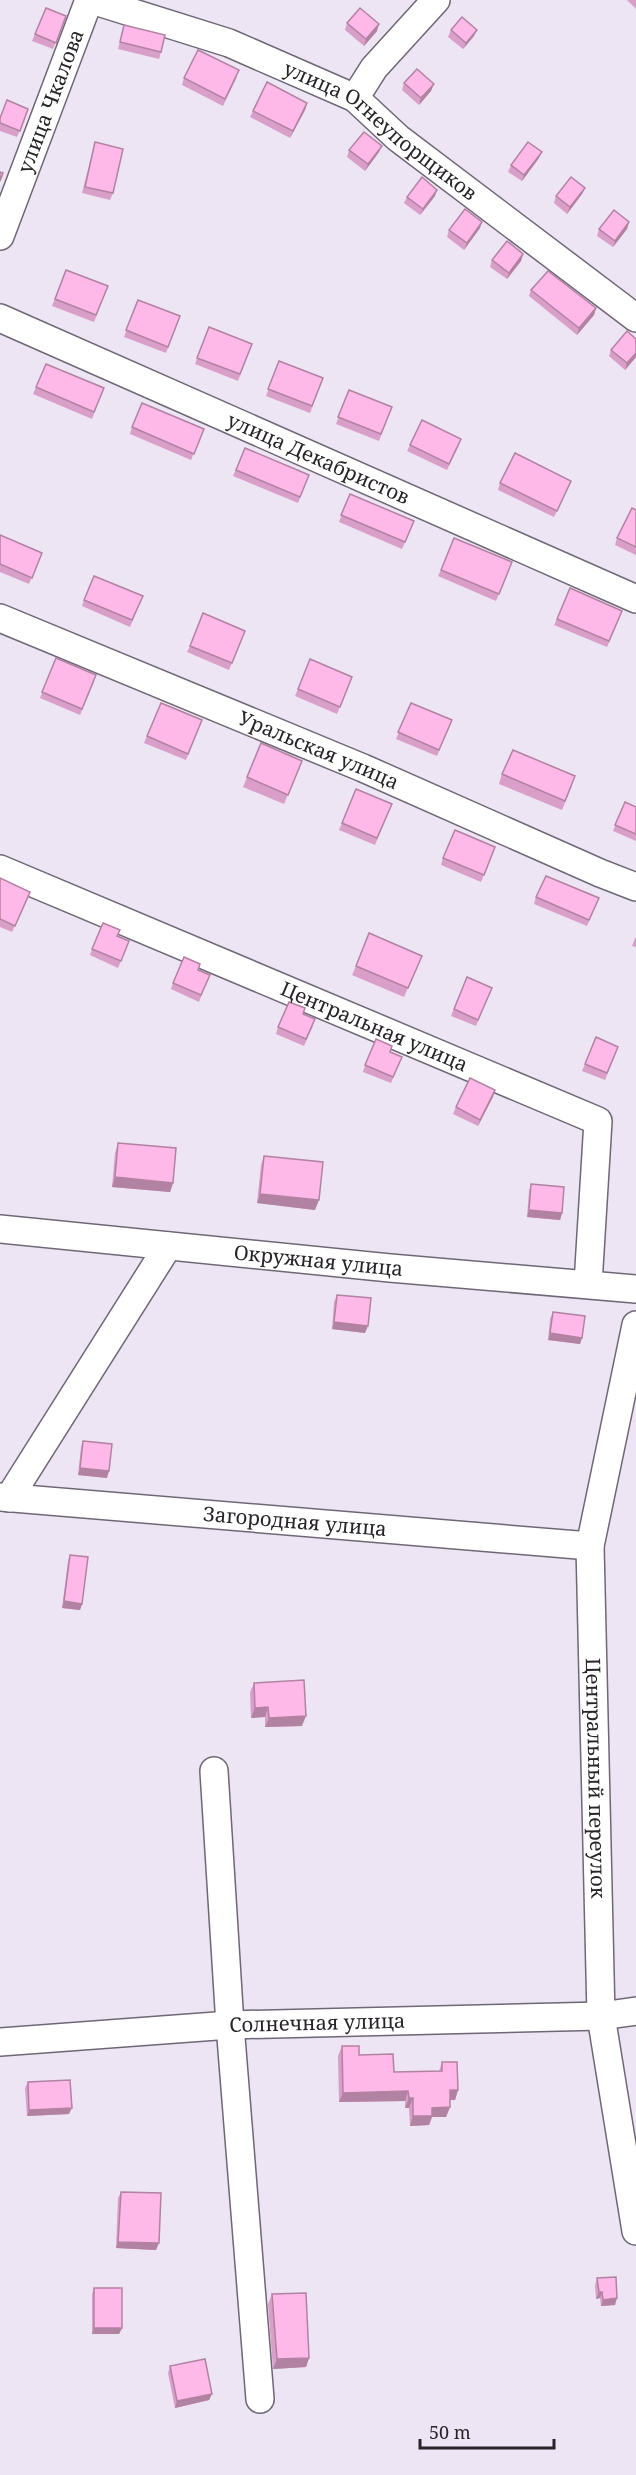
<svg xmlns="http://www.w3.org/2000/svg" width="636" height="2475" font-family="'Noto Serif',serif">
	<style>
		.lines { fill: none; stroke-linecap: round; stroke-linejoin: round }
		.minor-casing { stroke: #6f6775; stroke-width: 30 }
		.minor { stroke: #fff; stroke-width: 27 }
		.wall { fill: #da9fc8 }
		.shaded-wall { fill: #b282a2 }
		.building { fill: #feb9e8; stroke: #b282a2; stroke-width: 1.5 }
		.labels { text-anchor: middle; stroke-width: 4.5; stroke-linejoin: round; paint-order: stroke }
		.street-label { font-size: 20px; fill: #272329; stroke: #ede4f4 }
	</style>
	<rect width="100%" height="100%" fill="#ede4f4"/>
	<g class="lines">
		<defs>
			<g id="minor">
				<path id="s1" d="M 92,0 L 229,43 L 355,98 L 398,138 L 636,318"/>
				<polyline points="355,98 374,68 436,0"/>
				<path id="s2" d="M 0,236 L 89,0"/>
				<path id="s3" d="M 0,318 L 636,599"/>
				<path id="s4" d="M 0,618 L 363,768 L 600,873 L 636,887"/>
				<path id="s5" d="M 0,869 L 598,1121 L 588,1284"/>
				<path id="s6" d="M 0,1229 L 390,1268 L 636,1289"/>
				<path id="s7" d="M 636,1325 L 590,1546 L 601,2016 L 636,2231"/>
				<path id="s8" d="M 0,1497 L 590,1546"/>
				<polyline points="9,1498 168,1246"/>
				<polyline points="214,1771 230,2025 260,2399"/>
				<path id="s9" d="M 0,2042 L 230,2025 L 601,2016 L 636,2011"/>
			</g>
		</defs>
		<use href="#minor" class="minor-casing"/>
		<use href="#minor" class="minor"/>
	</g>
	<g class="wall">
		<polygon points="627,0 636,0 636,9"/>
		<polygon points="46,8 66,16 53,49 32,41"/>
		<polygon points="347,23 377,31 364,46 345,30"/>
		<polygon points="124,25 161,52 159,59 118,49"/>
		<polygon points="451,30 474,36 463,49 448,37"/>
		<polygon points="237,77 223,106 182,85 184,78"/>
		<polygon points="404,83 431,91 419,105 402,90"/>
		<polygon points="307,103 305,110 290,138 250,117 253,111"/>
		<polygon points="28,109 17,137 0,131 0,118"/>
		<polygon points="95,142 113,193 110,200 82,193"/>
		<polygon points="349,150 379,152 365,171 347,157"/>
		<polygon points="539,158 522,181 508,172 511,165"/>
		<polygon points="585,188 582,194 567,214 554,203 556,196"/>
		<polygon points="435,196 420,215 404,203 407,197"/>
		<polygon points="629,222 627,229 613,247 597,236 599,229"/>
		<polygon points="480,228 464,250 447,237 449,230"/>
		<polygon points="523,254 521,261 507,279 490,267 492,260"/>
		<polygon points="66,270 108,286 94,322 52,306"/>
		<polygon points="531,290 596,308 594,315 577,335 529,296"/>
		<polygon points="138,300 180,316 166,353 124,337"/>
		<polygon points="209,327 252,344 238,381 195,364"/>
		<polygon points="611,350 636,357 625,370 609,356"/>
		<polygon points="279,361 323,378 310,413 266,396"/>
		<polygon points="46,364 104,388 92,419 33,394"/>
		<polygon points="349,390 392,407 379,441 336,424"/>
		<polygon points="132,427 204,429 191,460 130,434"/>
		<polygon points="410,445 459,445 447,470 407,451"/>
		<polygon points="245,448 309,475 298,503 233,476"/>
		<polygon points="571,481 554,517 498,490 500,483"/>
		<polygon points="350,494 414,521 402,549 339,522"/>
		<polygon points="636,510 636,555 615,545 617,538"/>
		<polygon points="0,535 42,553 29,584 0,572"/>
		<polygon points="512,562 496,601 438,576 441,570"/>
		<polygon points="143,596 130,627 82,606 84,600"/>
		<polygon points="620,617 607,647 554,625 557,619"/>
		<polygon points="243,637 229,670 187,652 190,646"/>
		<polygon points="56,658 94,682 80,715 40,698"/>
		<polygon points="310,659 352,677 337,714 295,696"/>
		<polygon points="411,703 452,720 437,756 396,739"/>
		<polygon points="202,720 186,760 144,743 147,736"/>
		<polygon points="302,761 284,804 243,787 247,777"/>
		<polygon points="502,774 572,786 562,810 499,784"/>
		<polygon points="625,802 636,807 636,841 613,831"/>
		<polygon points="392,804 375,845 339,830 342,823"/>
		<polygon points="495,847 481,882 441,865 443,858"/>
		<polygon points="0,878 30,892 12,932 0,927"/>
		<polygon points="536,897 599,898 587,926 534,904"/>
		<polygon points="117,936 129,941 118,968 90,955 92,949"/>
		<polygon points="636,936 636,947 632,946"/>
		<polygon points="422,956 404,997 352,975 356,966"/>
		<polygon points="198,970 207,981 199,1002 171,989 173,983"/>
		<polygon points="467,977 492,988 476,1026 451,1016"/>
		<polygon points="303,1014 313,1026 304,1046 276,1034 278,1027"/>
		<polygon points="390,1052 402,1057 391,1083 363,1072 365,1065"/>
		<polygon points="616,1053 605,1080 582,1071 585,1064"/>
		<polygon points="495,1090 478,1126 453,1114 456,1107"/>
		<polygon points="118,1143 173,1183 170,1192 112,1187 115,1153"/>
		<polygon points="264,1156 315,1210 257,1203 261,1165"/>
		<polygon points="531,1184 562,1213 560,1220 527,1217 529,1191"/>
		<polygon points="337,1295 365,1333 332,1329 334,1302"/>
		<polygon points="553,1312 582,1338 580,1344 548,1340 550,1319"/>
		<polygon points="83,1441 107,1478 78,1475 81,1447"/>
		<polygon points="70,1555 82,1604 80,1610 62,1608 68,1561"/>
		<polygon points="254,1683 302,1726 265,1727 265,1717 251,1718 250,1692"/>
		<polygon points="342,2046 394,2072 439,2071 442,2062 458,2090 455,2100 450,2100 450,2107 446,2117 432,2117 429,2125 410,2126 409,2108 405,2108 405,2101 339,2102 338,2056"/>
		<polygon points="28,2082 69,2114 27,2116 25,2088"/>
		<polygon points="121,2192 156,2250 116,2248 118,2198"/>
		<polygon points="597,2278 615,2305 601,2306 600,2298 596,2299 595,2285"/>
		<polygon points="94,2288 122,2328 119,2334 92,2334 92,2294"/>
		<polygon points="272,2294 309,2358 306,2367 273,2369 268,2304"/>
		<polygon points="170,2366 212,2394 209,2400 175,2408 168,2373"/>
	</g>
	<g class="shaded-wall">
		<polygon points="379,24 377,31 364,46 366,39"/>
		<polygon points="477,30 474,36 463,49 466,43"/>
		<polygon points="434,84 431,91 419,105 421,98"/>
		<polygon points="307,103 305,110 290,138 293,131"/>
		<polygon points="382,146 379,152 365,171 368,164"/>
		<polygon points="542,152 539,158 522,181 524,175"/>
		<polygon points="585,188 582,194 567,214 570,207"/>
		<polygon points="437,190 435,196 420,215 423,209"/>
		<polygon points="482,222 480,228 464,250 467,243"/>
		<polygon points="629,222 627,229 613,247 615,241"/>
		<polygon points="523,254 521,261 507,279 509,273"/>
		<polygon points="596,308 594,315 577,335 579,328"/>
		<polygon points="636,353 636,357 625,370 627,363"/>
		<polygon points="495,1090 493,1097 478,1126 480,1120"/>
		<polygon points="115,1177 173,1183 170,1192 112,1187"/>
		<polygon points="260,1194 319,1200 315,1210 257,1203"/>
		<polygon points="529,1210 562,1213 560,1220 527,1217"/>
		<polygon points="334,1322 368,1326 365,1333 332,1329"/>
		<polygon points="550,1333 582,1338 580,1344 548,1340"/>
		<polygon points="80,1468 109,1471 107,1478 78,1475"/>
		<polygon points="64,1601 82,1604 80,1610 62,1608"/>
		<polygon points="268,1707 265,1717 251,1718 255,1708"/>
		<polygon points="306,1716 302,1726 265,1727 269,1718"/>
		<polygon points="450,2090 458,2090 455,2100 446,2100"/>
		<polygon points="408,2091 405,2101 339,2102 343,2093"/>
		<polygon points="409,2098 413,2098 409,2108 405,2108"/>
		<polygon points="450,2107 446,2117 432,2117 429,2125 410,2126 413,2116 432,2108"/>
		<polygon points="72,2108 69,2114 27,2116 29,2110"/>
		<polygon points="118,2242 159,2243 156,2250 116,2248"/>
		<polygon points="599,2292 602,2292 600,2298 596,2299"/>
		<polygon points="617,2298 615,2305 601,2306 603,2300"/>
		<polygon points="94,2328 122,2328 119,2334 92,2334"/>
		<polygon points="309,2358 306,2367 273,2369 277,2359"/>
		<polygon points="212,2394 209,2400 175,2408 177,2401"/>
	</g>
	<g class="building">
		<polygon points="46,8 66,16 56,43 35,34"/>
		<polygon points="360,8 379,24 366,39 347,23"/>
		<polygon points="462,17 477,30 466,43 451,30"/>
		<polygon points="124,25 165,35 161,52 120,42"/>
		<polygon points="198,50 239,70 225,99 184,78"/>
		<polygon points="417,69 434,84 421,98 404,83"/>
		<polygon points="267,82 307,103 293,131 253,111"/>
		<polygon points="7,100 28,109 20,131 0,123 0,118"/>
		<polygon points="364,132 382,146 368,164 349,150"/>
		<polygon points="95,142 123,149 113,193 85,187"/>
		<polygon points="528,142 542,152 524,175 511,165"/>
		<polygon points="0,172 3,173 0,181"/>
		<polygon points="422,177 437,190 423,209 407,197"/>
		<polygon points="571,177 585,188 570,207 556,196"/>
		<polygon points="465,209 482,222 467,243 449,230"/>
		<polygon points="614,210 629,222 615,241 599,229"/>
		<polygon points="507,241 523,254 509,273 492,260"/>
		<polygon points="66,270 108,286 96,315 55,299"/>
		<polygon points="548,271 596,308 579,328 531,290"/>
		<polygon points="138,300 180,316 168,347 126,330"/>
		<polygon points="209,327 252,344 240,374 197,358"/>
		<polygon points="627,331 636,339 636,353 627,363 611,350"/>
		<polygon points="279,361 323,378 312,406 268,389"/>
		<polygon points="46,364 104,388 94,412 36,387"/>
		<polygon points="349,390 392,407 381,434 338,417"/>
		<polygon points="142,403 204,429 194,454 132,427"/>
		<polygon points="422,420 461,439 449,464 410,445"/>
		<polygon points="245,448 309,475 300,497 236,470"/>
		<polygon points="515,453 571,481 557,511 500,483"/>
		<polygon points="350,494 414,521 405,542 341,515"/>
		<polygon points="632,508 636,510 636,547 617,538"/>
		<polygon points="0,535 42,553 32,578 0,564"/>
		<polygon points="454,538 512,562 499,594 441,570"/>
		<polygon points="94,576 143,596 132,620 84,600"/>
		<polygon points="570,588 622,611 609,641 557,619"/>
		<polygon points="203,613 245,631 232,663 190,646"/>
		<polygon points="56,658 96,675 82,709 42,692"/>
		<polygon points="310,659 352,677 340,707 298,689"/>
		<polygon points="161,703 202,720 188,754 147,736"/>
		<polygon points="411,703 452,720 439,750 398,732"/>
		<polygon points="261,743 302,761 288,795 247,777"/>
		<polygon points="513,750 575,776 565,801 502,774"/>
		<polygon points="356,789 392,804 377,838 342,823"/>
		<polygon points="625,802 636,807 636,834 615,825"/>
		<polygon points="455,830 495,847 484,875 443,858"/>
		<polygon points="546,876 599,898 589,920 536,897"/>
		<polygon points="0,878 30,892 15,926 0,919"/>
		<polygon points="103,923 120,930 117,936 129,941 121,961 92,949"/>
		<polygon points="369,933 422,956 408,988 356,966"/>
		<polygon points="184,957 200,964 198,970 210,975 201,995 173,983"/>
		<polygon points="467,977 492,988 478,1020 454,1009"/>
		<polygon points="289,1002 305,1008 303,1014 315,1019 306,1039 278,1027"/>
		<polygon points="596,1037 618,1047 607,1073 585,1064"/>
		<polygon points="376,1039 392,1046 390,1052 402,1057 393,1077 365,1065"/>
		<polygon points="470,1078 495,1090 480,1120 456,1107"/>
		<polygon points="118,1143 176,1148 173,1183 115,1177"/>
		<polygon points="264,1156 323,1162 319,1200 260,1194"/>
		<polygon points="531,1184 564,1187 562,1213 529,1210"/>
		<polygon points="337,1295 371,1298 368,1326 334,1322"/>
		<polygon points="553,1312 585,1316 582,1338 550,1333"/>
		<polygon points="83,1441 112,1444 109,1471 80,1468"/>
		<polygon points="70,1555 88,1557 82,1604 64,1601"/>
		<polygon points="304,1680 306,1716 269,1718 268,1707 255,1708 254,1683"/>
		<polygon points="342,2046 359,2046 359,2055 393,2054 394,2072 442,2071 442,2062 457,2062 458,2090 450,2090 450,2107 432,2108 432,2116 413,2116 413,2098 409,2098 408,2091 343,2093"/>
		<polygon points="70,2080 72,2108 29,2110 28,2082"/>
		<polygon points="121,2192 161,2193 159,2243 118,2242"/>
		<polygon points="616,2277 617,2298 603,2300 602,2292 599,2292 597,2278"/>
		<rect x="94" y="2288" width="28" height="40"/>
		<polygon points="306,2293 309,2358 277,2359 272,2294"/>
		<polygon points="205,2359 212,2394 177,2401 170,2366"/>
	</g>
	<g class="labels">
		<g class="street-label">
			<text dy="7" stroke="none"><textPath href="#s2" startOffset="144">улица Чкалова</textPath></text>
			<text dy="7" stroke="none"><textPath href="#s1" startOffset="320">улица Огнеупорщиков</textPath></text>
			<text dy="7" stroke="none"><textPath href="#s3" startOffset="348">улица Декабристов</textPath></text>
			<text dy="7" stroke="none"><textPath href="#s4" startOffset="345">Уральская улица</textPath></text>
			<text dy="7" stroke="none"><textPath href="#s5" startOffset="406">Центральная улица</textPath></text>
			<text dy="7" stroke="none"><textPath href="#s6" startOffset="320">Окружная улица</textPath></text>
			<text dy="7" stroke="none"><textPath href="#s8" startOffset="296">Загородная улица</textPath></text>
			<text dy="7" stroke="none"><textPath href="#s7" startOffset="458">Центральный переулок</textPath></text>
			<text dy="7" stroke="none"><textPath href="#s9" startOffset="318">Солнечная улица</textPath></text>
		</g>
	</g>
	<path d="M420 2439v9h134v-9" fill="none" stroke="#272329" stroke-width="3"/>
	<text x="429" y="2439" font-size="18" fill="#272329" stroke="#ede4f4" stroke-width="4.5" paint-order="stroke">50 m</text>
</svg>
